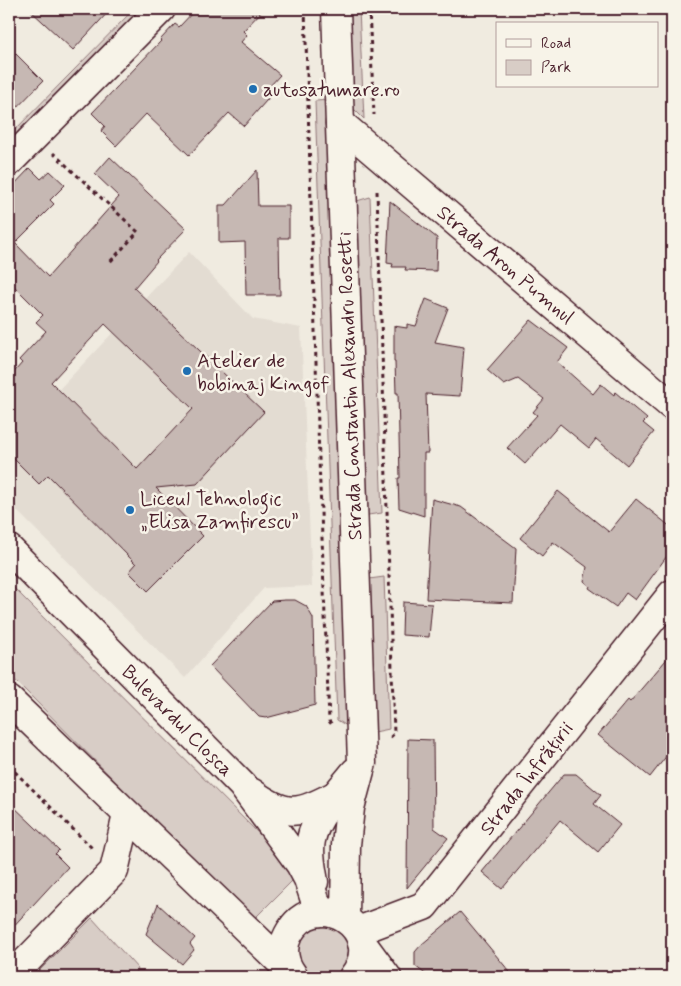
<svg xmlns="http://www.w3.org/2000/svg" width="681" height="986" font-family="Mynerve,sans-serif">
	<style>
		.built { fill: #e3dcd2 }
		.green { fill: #d8cdc6; stroke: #917678 }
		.building { fill: #c6b8b3; stroke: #4a1f2b; fill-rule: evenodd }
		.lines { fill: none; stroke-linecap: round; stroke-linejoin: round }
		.street-casing { stroke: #4a1f2b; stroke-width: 31 }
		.secondary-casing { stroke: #4a1f2b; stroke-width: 31 }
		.path { stroke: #4a1f2b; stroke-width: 3; stroke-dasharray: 4 4; stroke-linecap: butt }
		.street { stroke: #f7f3e8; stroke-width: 28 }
		.secondary { stroke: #f7f3e8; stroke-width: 28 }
		.poi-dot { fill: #1f6fb2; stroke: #f7f3e8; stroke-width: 2 }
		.labels { text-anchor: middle; stroke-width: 5; stroke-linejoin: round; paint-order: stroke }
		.poi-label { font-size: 20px; fill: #4a1f2b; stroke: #f7f3e8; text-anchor: start }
		.street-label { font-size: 20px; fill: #4a1f2b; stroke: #f7f3e8 }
	</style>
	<rect width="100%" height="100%" fill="#f0ebe0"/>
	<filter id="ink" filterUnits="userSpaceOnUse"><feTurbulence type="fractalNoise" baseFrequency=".02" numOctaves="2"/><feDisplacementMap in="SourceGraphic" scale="10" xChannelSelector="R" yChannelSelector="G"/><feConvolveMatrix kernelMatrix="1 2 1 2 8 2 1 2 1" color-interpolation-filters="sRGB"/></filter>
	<g filter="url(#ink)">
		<polygon class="built" points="189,252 253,319 301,328 312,586 264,588 185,678 9,503 9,466 11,464 12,439"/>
		<g class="green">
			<polygon points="134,9 151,9 9,153 9,136"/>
			<polygon points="347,9 359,9 364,119 351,106"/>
			<polygon points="333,100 352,729 337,720 315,101"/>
			<polygon points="370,197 382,513 361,516 354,209 357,201"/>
			<polygon points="384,577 389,729 370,733 362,580"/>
			<polygon points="9,583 299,874 253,920 9,674"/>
			<polygon points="92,918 138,969 134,977 33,977"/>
			<polygon points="311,924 341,926 354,952 341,977 305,977 296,968 296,938"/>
		</g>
		<g class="building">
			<polygon points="29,9 111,9 73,50"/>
			<polygon points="196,9 264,9 243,31 247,35 241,42 280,75 270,86 274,92 244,126 229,113 189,155 146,114 116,146 101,131 105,126 92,113 161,41 160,40 175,24 179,27"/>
			<polygon points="9,47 43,81 9,116"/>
			<path d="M 110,157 L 186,229 L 156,260 L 157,261 L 134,288 L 264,412 L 197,484 L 156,488 L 203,536 L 148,591 L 129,572 L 136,564 L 48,475 L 39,484 L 9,454 L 9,378 L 22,363 L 19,360 L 46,331 L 36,322 L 43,315 L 9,281 L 9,190 L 30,168 L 41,179 L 50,171 L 65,185 L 50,200 L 54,204 L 15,243 L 48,277 L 119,197 L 95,174 ZM 105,324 L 193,409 L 137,469 L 51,382 Z"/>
			<polygon points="257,170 258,206 289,206 289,238 279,238 280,295 246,295 245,242 219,243 219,205 226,205"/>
			<polygon points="390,201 437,238 436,271 405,270 406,267 392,267 393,264 387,263"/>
			<polygon points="426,299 448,308 435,342 464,347 460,396 426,394 428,453 424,453 424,516 399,508 398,478 400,478 398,393 396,393 395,362 394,362 394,326 407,328 407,324 416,326"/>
			<polygon points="531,320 568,348 557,362 593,394 601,384 614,395 615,392 647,419 643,423 654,432 627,465 596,439 589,448 560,424 525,464 507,448 537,415 533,412 544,399 518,379 504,385 487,370"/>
			<polygon points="558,491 609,532 636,499 672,528 672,549 635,600 626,593 616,607 589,588 590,586 584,581 587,567 553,542 542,556 520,538"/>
			<polygon points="432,499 461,507 516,548 513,603 426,599"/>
			<polygon points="285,600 295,600 306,606 313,618 315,705 266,718 259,717 210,666 272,601"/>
			<polygon points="403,602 432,604 429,637 402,635"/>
			<polygon points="672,653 672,749 650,777 598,735 628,700 630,702"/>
			<polygon points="408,739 433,740 434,828 448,838 407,888"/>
			<polygon points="564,774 576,774 601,795 594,804 620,825 598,852 560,820 502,889 482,872"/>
			<polygon points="9,802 59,850 55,854 68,867 9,931"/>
			<polygon points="158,904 195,938 190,944 194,950 182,964 146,934"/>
			<polygon points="460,912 514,977 429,977 415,966 415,952 421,945"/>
		</g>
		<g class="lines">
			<defs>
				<g id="street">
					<polyline points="340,123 672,406"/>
					<polyline points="9,162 161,9"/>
					<polyline points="358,931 424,906 672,594"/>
					<polyline points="11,977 114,871 127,815"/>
				</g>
				<g id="secondary">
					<polyline points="336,9 362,763 350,808 346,845 345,918"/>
					<polyline points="9,549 242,785 300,864 308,879 319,912"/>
					<polyline points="9,700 288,969"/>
					<path d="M 251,792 C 288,819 298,814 336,795"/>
					<path d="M 314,882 C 312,869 308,854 311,840 C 315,817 340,790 355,772"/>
					<polyline points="362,943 387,977"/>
					<path d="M 293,975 C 284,964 281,948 288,935 C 316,882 390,931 353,977"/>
				</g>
			</defs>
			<use href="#street" class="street-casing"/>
			<use href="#secondary" class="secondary-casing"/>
			<g class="path">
				<polyline points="305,9 319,459 329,721 333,726"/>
				<polyline points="369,9 374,115"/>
				<polyline points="53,153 138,232 108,264"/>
				<polyline points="377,191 394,734 388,739"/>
				<polyline points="9,766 92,848"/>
			</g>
			<use href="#street" class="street"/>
			<use href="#secondary" class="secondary"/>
		</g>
	</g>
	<g class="poi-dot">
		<circle cx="253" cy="89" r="5"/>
		<circle cx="187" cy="371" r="5"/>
		<circle cx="130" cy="510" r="5"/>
	</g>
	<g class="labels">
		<g class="poi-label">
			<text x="263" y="96">autosatumare.ro</text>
			<text x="197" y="367">Atelier de<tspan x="197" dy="23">bobinaj Kingof</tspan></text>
			<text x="140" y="505">Liceul Tehnologic<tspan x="140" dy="23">„Elisa Zamfirescu”</tspan></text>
		</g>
		<g class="street-label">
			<text transform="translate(506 264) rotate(40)" y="7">Strada Aron Pumnul</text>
			<text transform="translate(349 386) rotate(-92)" y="7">Strada Constantin Alexandru Rosetti</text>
			<text transform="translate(178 720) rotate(45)" y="7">Bulevardul Cloșca</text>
			<text transform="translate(526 778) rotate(-52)" y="7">Strada Înfrățirii</text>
		</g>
	</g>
	<rect width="681" height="986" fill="none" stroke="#f7f3e8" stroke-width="30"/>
	<rect x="15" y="15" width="651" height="956" fill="none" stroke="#4a1f2b" stroke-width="2" filter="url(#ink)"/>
	<rect x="496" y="22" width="162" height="65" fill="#f7f3e8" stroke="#b29e9c"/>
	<rect x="506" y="39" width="25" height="8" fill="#f7f3e8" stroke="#b29e9c"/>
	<text x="541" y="48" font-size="15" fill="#4a1f2b">Road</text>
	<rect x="506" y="60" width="25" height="15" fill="#d8cdc6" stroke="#b29e9c"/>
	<text x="541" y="72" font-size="15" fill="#4a1f2b">Park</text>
</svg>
